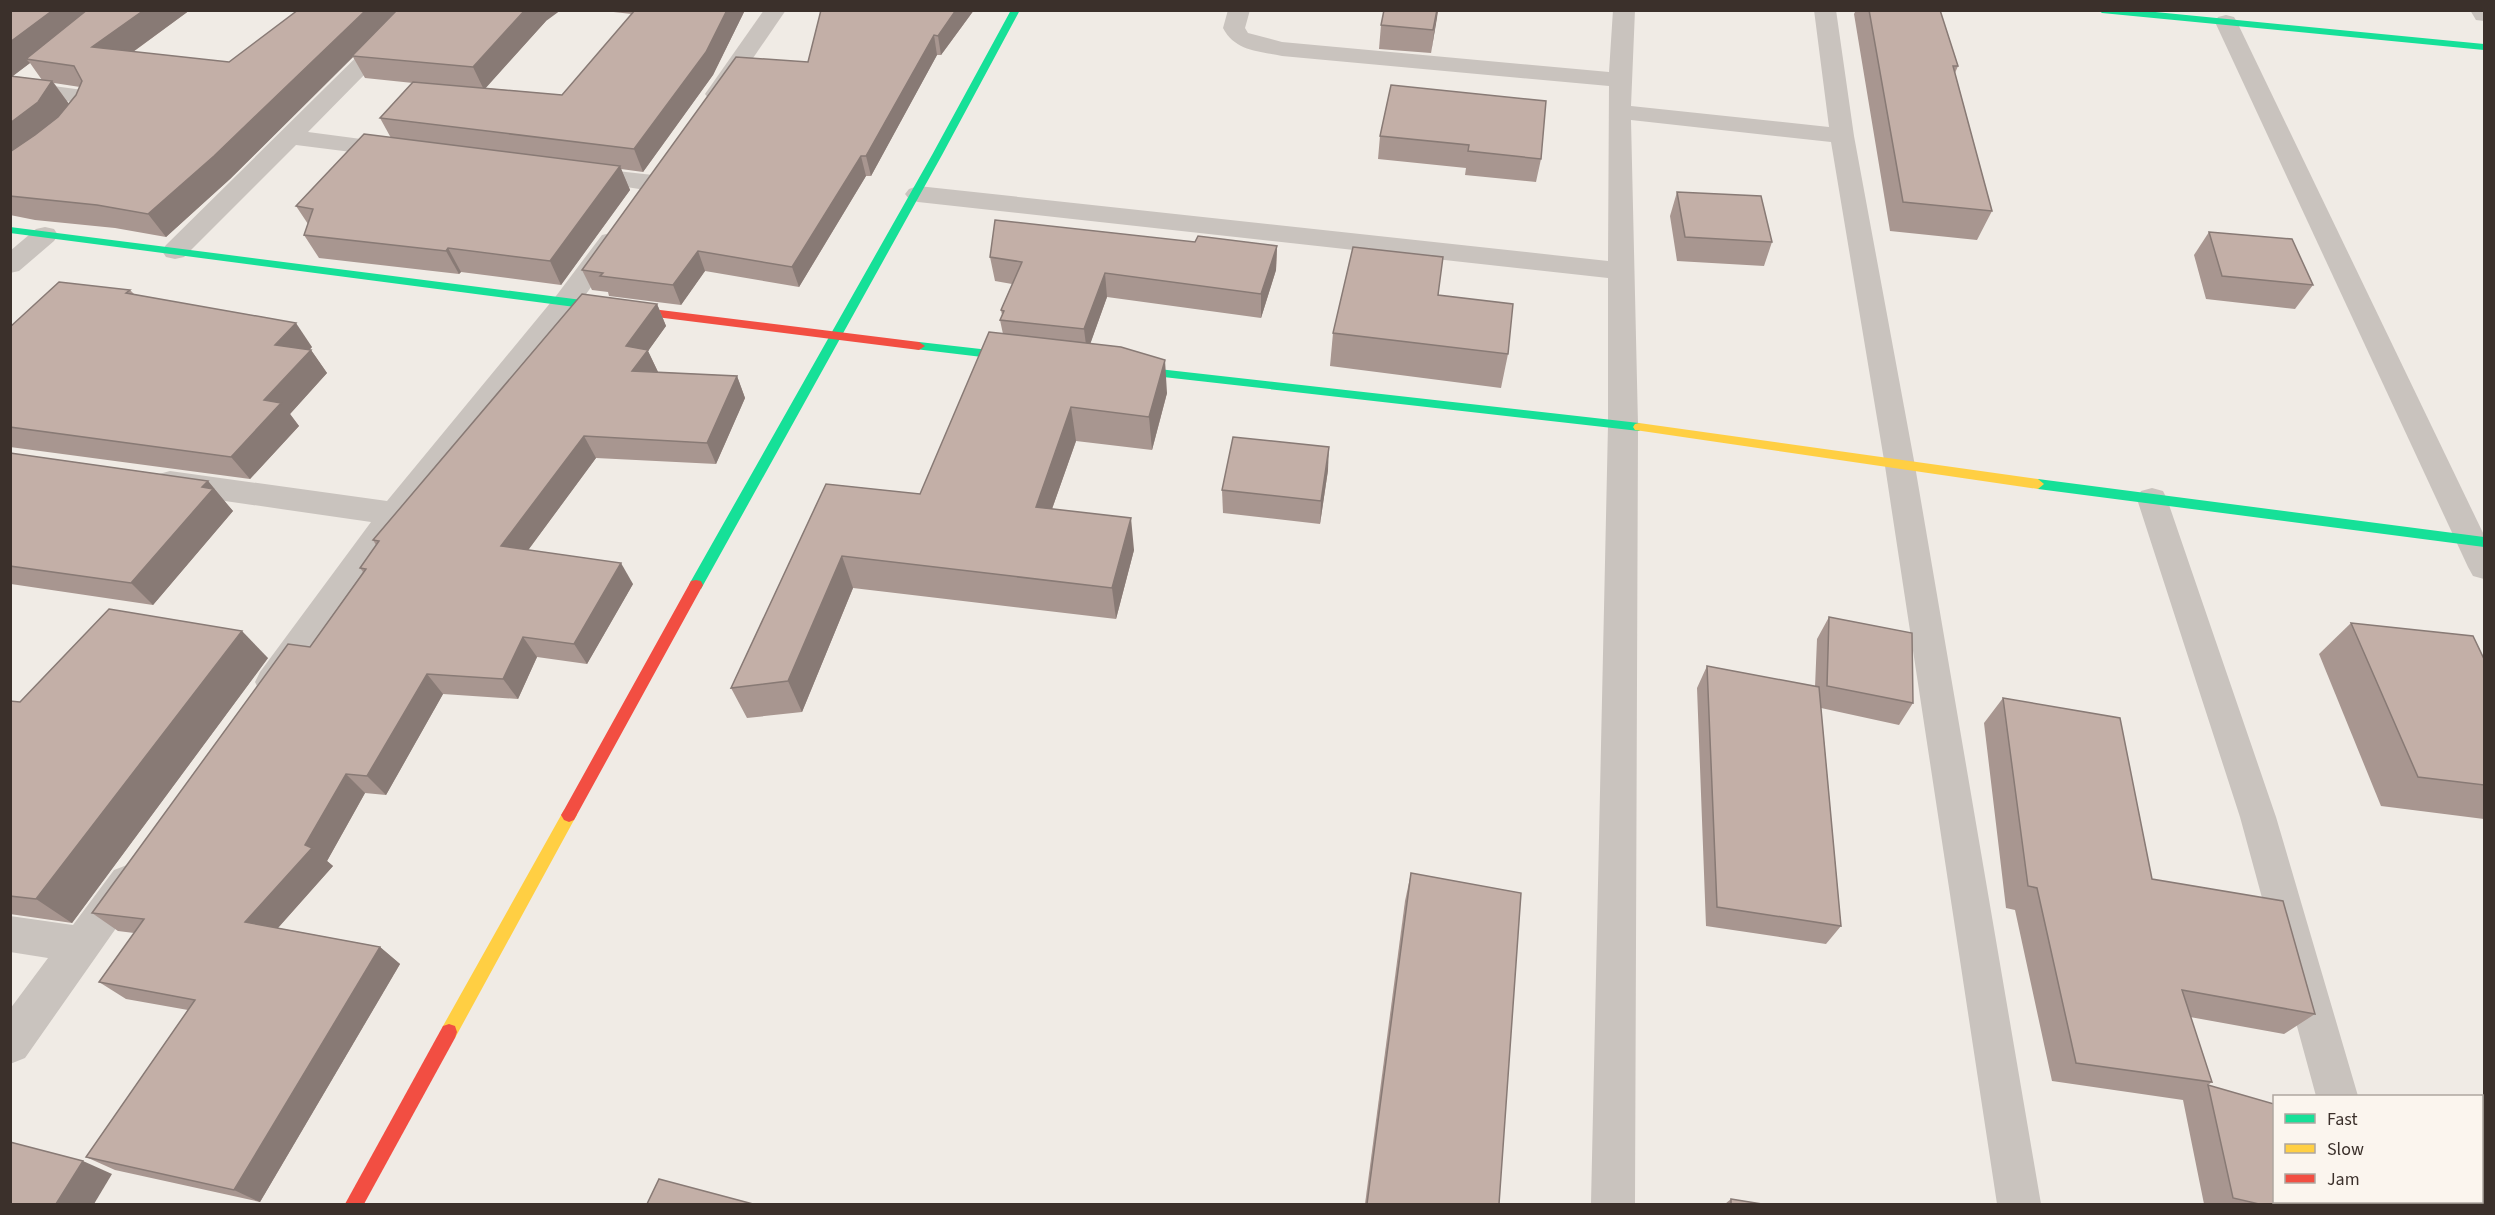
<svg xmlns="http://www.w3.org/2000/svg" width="2495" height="1215" font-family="'Source Sans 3',sans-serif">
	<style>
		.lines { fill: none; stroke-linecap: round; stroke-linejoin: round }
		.street { fill: #c9c3be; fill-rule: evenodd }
		.fast { fill: #16e098; fill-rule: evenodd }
		.slow { fill: #ffcf43; fill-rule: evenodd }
		.jam { fill: #f24e42; fill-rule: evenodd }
		.wall { fill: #a89690; fill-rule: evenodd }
		.shaded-wall { fill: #887a75 }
		.building { fill: #c3afa7; stroke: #887a75; stroke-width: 1.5 }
	</style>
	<rect width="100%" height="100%" fill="#f0ebe5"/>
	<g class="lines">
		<g class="street">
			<polygon points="404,10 428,10 308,132 399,144 408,146 411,151 408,156 399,158 296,145 184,257 175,259 166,257 162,251 166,245"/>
			<polygon points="764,10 786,10 725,99 709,99 705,94"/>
			<path d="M 1228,10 L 1250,10 L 1245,28 L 1248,33 L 1282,42 L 1609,72 L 1613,10 L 1635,10 L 1631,106 L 1829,127 L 1814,10 L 1836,10 L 1854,136 L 1915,466 L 2041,1204 L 1997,1204 L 1885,466 L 1831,142 L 1631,120 L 1638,425 L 1635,1204 L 1591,1204 L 1608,425 L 1608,278 L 918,202 L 909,199 L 905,194 L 909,189 L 918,186 L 1608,261 L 1609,86 L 1282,56 C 1258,51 1235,51 1223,28 Z"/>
			<polygon points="2470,10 2484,10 2484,21 2476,20"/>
			<polygon points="2226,15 2234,17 2237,22 2484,535 2484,579 2473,576 2468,567 2215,22 2218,17"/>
			<path d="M 10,80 L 90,91 L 97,105 C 85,138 45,160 19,180 L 10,182 L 10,163 C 26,151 74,121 72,102 L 10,94 Z"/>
			<polygon points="581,167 653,175 662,178 666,183 662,188 653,191 572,179 569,174 572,169"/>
			<polygon points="45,227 54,229 58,235 54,241 19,271 10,273 10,251 36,229"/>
			<polygon points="611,233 620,235 624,241 620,247 576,308 405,522 284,692 272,696 260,692 255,682 260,672 371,522 170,493 159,490 155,482 159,474 170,471 387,501 556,296 602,235"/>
			<polygon points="2152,488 2163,491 2167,499 2276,817 2358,1096 2316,1096 2240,817 2137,499 2141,491"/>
			<polygon points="127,865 140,870 146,882 140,894 25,1058 10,1064 10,1009 48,958 10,952 10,916 73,925 114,870"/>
			<polygon points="2346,1202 2390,1202 2391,1204 2347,1204"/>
		</g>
		<g class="fast">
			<polygon points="1011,10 1020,10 942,155 701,589 691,589 689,585 691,581 932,155"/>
			<polygon points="2098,10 2135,10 2484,44 2484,50 2102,13"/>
			<polygon points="10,227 644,308 650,312 644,316 10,233"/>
			<polygon points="919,342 1024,354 1030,358 1024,362 915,349 915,343"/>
			<polygon points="1123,365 1639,423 1645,427 1639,431 1119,372 1117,369"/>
			<polygon points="2038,479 2484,537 2484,547 2038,489 2032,484"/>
		</g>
		<g class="slow">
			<polygon points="1639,423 2038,479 2044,484 2038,489 1635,430 1633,427 1635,424"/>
			<polygon points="569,808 574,810 577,815 574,820 455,1038 449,1040 443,1038 441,1032 443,1026 564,810"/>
		</g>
		<g class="jam">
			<polygon points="644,308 919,342 925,346 919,350 640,315 640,309"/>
			<polygon points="696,580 701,581 703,585 574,820 569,822 564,820 561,815 564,810 691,581"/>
			<polygon points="449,1024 455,1026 457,1032 455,1038 364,1204 345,1204 443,1026"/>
		</g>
	</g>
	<g class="wall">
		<path d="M 10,10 L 190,10 L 133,52 L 229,62 L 546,21 L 485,88 L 562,95 L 632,14 L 595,10 L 745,10 L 713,75 L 643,172 L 621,169 L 630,190 L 561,285 L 461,272 L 459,274 L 319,258 L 304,235 L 308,224 L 296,206 L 391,138 L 380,118 L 413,83 L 365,78 L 353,57 L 230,179 L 166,237 L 115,228 L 35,220 L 10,215 ZM 30,63 L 42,80 L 13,76 ZM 54,83 L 80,87 L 76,95 L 69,104 Z"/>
		<polygon points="821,10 974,10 941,55 937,55 871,176 866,176 799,287 705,271 681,305 609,296 608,292 592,290 582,270 808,62"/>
		<polygon points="1384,10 1438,10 1431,53 1379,49 1381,25"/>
		<polygon points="1856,10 1940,10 1958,66 1955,73 1992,211 1977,240 1890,231 1854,14"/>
		<polygon points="1391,85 1541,159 1536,182 1465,175 1466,168 1378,159 1380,136"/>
		<polygon points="1677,192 1772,242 1764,266 1677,261 1670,216"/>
		<polygon points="2209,232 2313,285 2295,309 2206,299 2194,255"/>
		<polygon points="1195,242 1277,246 1276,270 1261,318 1107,297 1090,344 1167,393 1152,450 1076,441 1052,509 1134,550 1116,619 853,588 802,712 747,718 731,688 826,484 920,494 1003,334 1000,320 1002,315 1001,310 1012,284 995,281 990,257"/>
		<polygon points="130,290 134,294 312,347 309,350 311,350 327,373 290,414 299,426 250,479 10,447 10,327"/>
		<polygon points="1438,295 1508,354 1501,388 1330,366 1333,333"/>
		<polygon points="657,304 666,326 648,351 658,372 737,376 745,398 716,464 596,458 528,550 633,584 587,664 537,657 518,699 443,694 386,795 365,793 327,861 333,866 278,928 380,947 400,964 260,1202 115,1170 86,1157 188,1010 126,999 99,982 134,933 118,931 92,913 310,647 363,572 360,568 376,545 373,540"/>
		<polygon points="10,453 208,481 227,504 233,511 153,605 11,584"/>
		<polygon points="1328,470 1320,524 1223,513 1222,490"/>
		<polygon points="1829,617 1913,703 1899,725 1821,708 1841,926 1826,944 1706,926 1697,688 1707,666 1815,687 1817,639"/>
		<polygon points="2351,623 2484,659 2484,819 2381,806 2319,654"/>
		<polygon points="268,658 72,923 10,914 10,701 20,702"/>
		<polygon points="2003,698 2152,879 2315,1014 2284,1034 2190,1017 2212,1082 2208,1085 2353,1204 2204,1204 2183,1100 2052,1081 2015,910 2006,908 1984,723"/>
		<polygon points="1411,873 1499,1204 1365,1204 1405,901"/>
		<polygon points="1731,1199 1762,1204 1725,1204"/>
		<polygon points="2417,1202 2481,1202 2484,1204 2418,1204"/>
	</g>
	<g class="shaded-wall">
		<polygon points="53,10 98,10 26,59 30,63 10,78 10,42"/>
		<polygon points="144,10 190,10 108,70 92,47"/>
		<polygon points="366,10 400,10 352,56 353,57 230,179 166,237 148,214"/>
		<polygon points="525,10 561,10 546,21 484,90 473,67"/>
		<polygon points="727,10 745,10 713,75 643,172 634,149"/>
		<polygon points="956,10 974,10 941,55 938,36"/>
		<polygon points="1437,10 1438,10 1437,18 1431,53"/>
		<polygon points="934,35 937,55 871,176 866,156"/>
		<polygon points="52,81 69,104 56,125 10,160 10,123"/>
		<polygon points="861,156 866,176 799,287 792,267"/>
		<polygon points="620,166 630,190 561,285 550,261"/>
		<polygon points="1277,246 1276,270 1261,318 1261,294"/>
		<polygon points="448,248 461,272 459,274 446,251"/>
		<polygon points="698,251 705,271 681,305 673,285"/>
		<polygon points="1105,273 1107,297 1087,353 1084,329"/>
		<polygon points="657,304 666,326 648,351 658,372 632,371 626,346"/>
		<polygon points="296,323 312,347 292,368 275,345"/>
		<polygon points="311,350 327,373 290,414 299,426 250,479 231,457 264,400"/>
		<polygon points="1165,360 1167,393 1152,450 1149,417"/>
		<polygon points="737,376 745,398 716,464 707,443"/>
		<polygon points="1071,407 1076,441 1041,540 1036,507"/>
		<polygon points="584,436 596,458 515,568 501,546"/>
		<polygon points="1329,447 1328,470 1320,524 1321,501"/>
		<polygon points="208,481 227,504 233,511 153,605 131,583 202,487"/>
		<polygon points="1131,518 1134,550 1116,619 1112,588"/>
		<polygon points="842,556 853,588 802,712 788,681"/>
		<polygon points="621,563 633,584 587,664 574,644"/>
		<polygon points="242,631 268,658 72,923 36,899"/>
		<polygon points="523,637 537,657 518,699 503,679"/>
		<polygon points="427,674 443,694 386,795 367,776"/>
		<polygon points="346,774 365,793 327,861 333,866 268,939 245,922 305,845"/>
		<polygon points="380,947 400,964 260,1202 234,1190"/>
		<polygon points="83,1161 112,1174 94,1204 56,1204"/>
	</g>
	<g class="building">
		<polygon points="10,10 53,10 10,42"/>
		<polygon points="87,10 144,10 92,47 229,62 298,10 366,10 214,156 148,214 97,205 10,196 10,152 35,135 58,117 76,95 82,81 74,66 26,59"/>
		<polygon points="397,10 525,10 473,67 352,56"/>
		<polygon points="635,10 727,10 706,52 634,149 380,118 413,82 562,95"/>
		<polygon points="821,10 956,10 938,36 934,35 866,156 861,156 792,267 698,251 673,285 600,276 603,273 582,270 736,57 808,62"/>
		<polygon points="1384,10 1437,10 1433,30 1381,25"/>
		<polygon points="1869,10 1940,10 1958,66 1953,66 1992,211 1903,202"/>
		<polygon points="10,76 52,81 38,102 10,123"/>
		<polygon points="1391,85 1546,101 1541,159 1468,151 1469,145 1380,136"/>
		<polygon points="364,134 620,166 550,261 448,248 446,251 304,235 313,209 296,206"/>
		<polygon points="1677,192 1761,196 1772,242 1685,237"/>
		<polygon points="995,220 1195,242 1198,236 1277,246 1261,294 1105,273 1084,329 1000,320 1004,311 1001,310 1022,262 990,257"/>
		<polygon points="2209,232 2292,239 2313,285 2222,276"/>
		<polygon points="1353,247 1443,257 1438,295 1513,304 1508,354 1333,333"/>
		<polygon points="59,282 130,290 126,293 296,323 275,345 311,350 264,400 281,403 231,457 10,427 10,327"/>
		<polygon points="582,294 657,304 626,346 648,350 632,371 737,376 707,443 584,436 501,546 621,563 574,644 523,637 503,679 427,674 367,776 346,774 305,845 312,848 245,922 380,947 234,1190 86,1157 195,1000 99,982 144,919 92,913 288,644 310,647 366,569 360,568 379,541 373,540"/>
		<polygon points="989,332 1121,347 1165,360 1149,417 1071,407 1036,507 1131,518 1112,588 842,556 788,681 731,688 826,484 920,494"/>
		<polygon points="1233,437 1329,447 1321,501 1222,490"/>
		<polygon points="10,453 208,481 202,487 213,489 131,583 10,566"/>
		<polygon points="109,609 242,631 36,899 10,896 10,701 20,702"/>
		<polygon points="1829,617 1912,633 1913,703 1827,686"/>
		<polygon points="2351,623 2473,636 2484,659 2484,785 2418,777"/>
		<polygon points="1707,666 1819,687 1841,926 1717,907"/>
		<polygon points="2003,698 2120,718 2152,879 2283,901 2315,1014 2182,990 2212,1082 2076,1063 2037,888 2028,886"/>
		<polygon points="1411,873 1521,893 1499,1204 1367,1204"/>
		<polygon points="2208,1085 2274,1104 2274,1202 2353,1202 2353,1204 2259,1204 2233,1198"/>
		<polygon points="2481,1124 2484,1125 2484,1204 2472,1204 2471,1202 2481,1202"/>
		<polygon points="10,1142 83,1161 56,1204 10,1204"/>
		<polygon points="659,1179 753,1204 647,1204"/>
		<polygon points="1731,1199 1762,1204 1731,1204"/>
	</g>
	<rect width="2495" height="1215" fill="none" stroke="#3b302b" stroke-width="24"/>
	<rect x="2273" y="1095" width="210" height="108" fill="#fbf5ee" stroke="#aea6a0" stroke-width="1.5"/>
	<rect x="2285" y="1114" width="30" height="9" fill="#16e098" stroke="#aea6a0" stroke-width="1.5"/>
	<text x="2327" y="1125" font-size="18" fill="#3b302b">Fast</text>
	<rect x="2285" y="1144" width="30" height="9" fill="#ffcf43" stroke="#aea6a0" stroke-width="1.5"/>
	<text x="2327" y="1155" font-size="18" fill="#3b302b">Slow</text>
	<rect x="2285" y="1174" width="30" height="9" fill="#f24e42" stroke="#aea6a0" stroke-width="1.5"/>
	<text x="2327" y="1185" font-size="18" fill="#3b302b">Jam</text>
</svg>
